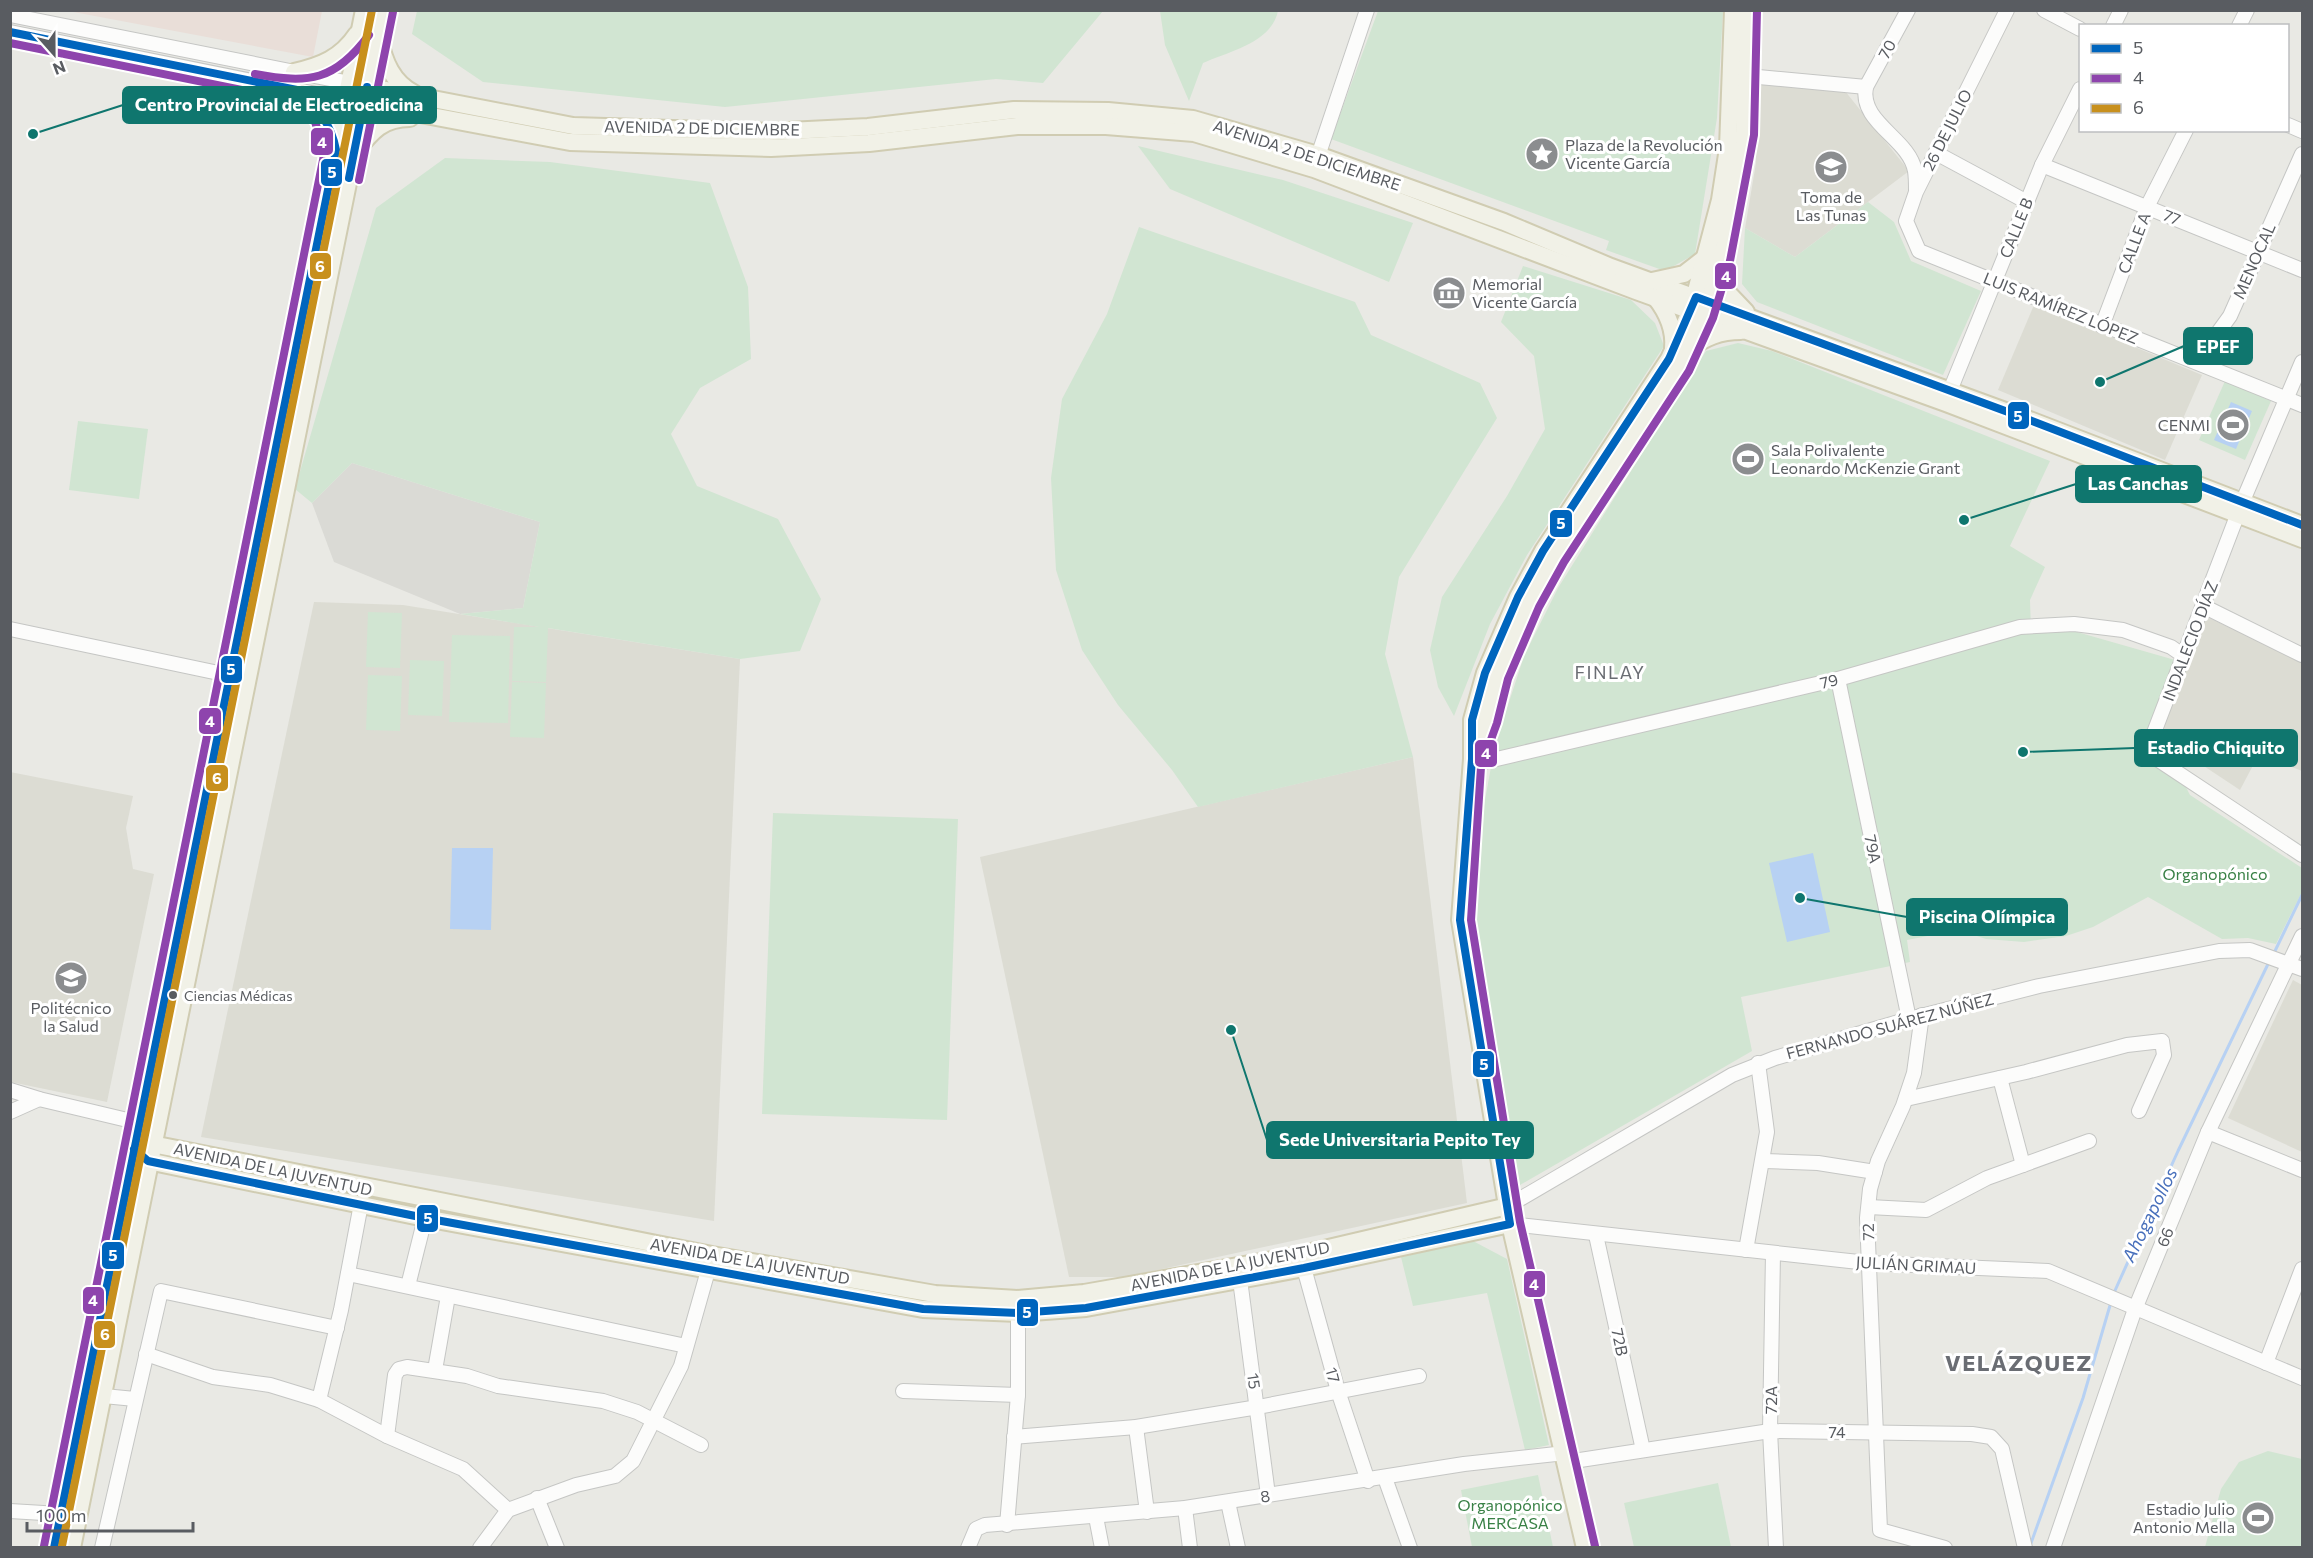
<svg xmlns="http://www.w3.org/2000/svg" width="2313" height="1558" font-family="Commissioner,sans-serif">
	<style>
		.industrial { fill: #dadad5 }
		.education { fill: #dcdcd3 }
		.medical { fill: #e9ded8 }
		.green { fill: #d1e5d2 }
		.water { fill: #b7d1f3 }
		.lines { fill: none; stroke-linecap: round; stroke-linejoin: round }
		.stream { stroke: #b7d1f3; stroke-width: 3 }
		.minor-casing { stroke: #c5c6c4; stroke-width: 16 }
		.major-casing { stroke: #d0ccb2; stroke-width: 20 }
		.minor { stroke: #fcfcfb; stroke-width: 14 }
		.major { stroke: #f1f1e7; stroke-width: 16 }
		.bus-1-casing { stroke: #fff; stroke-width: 12 }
		.bus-2-casing { stroke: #fff; stroke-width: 12 }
		.bus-3-casing { stroke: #fff; stroke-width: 12 }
		.bus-1 { stroke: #0065bd; stroke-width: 8 }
		.bus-2 { stroke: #8e44ad; stroke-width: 8 }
		.bus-3 { stroke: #c8901d; stroke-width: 8 }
		.bus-dot { fill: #595c61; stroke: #fff; stroke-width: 2 }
		.labels { text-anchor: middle; stroke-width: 6; stroke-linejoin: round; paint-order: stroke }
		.bus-label { font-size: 14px; fill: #595c61; stroke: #fff; text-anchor: start }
		.street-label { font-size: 16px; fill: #595c61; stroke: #fff }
		.poi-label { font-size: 16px; fill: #595c61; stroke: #fff; text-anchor: start }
		.park-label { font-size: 16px; fill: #398146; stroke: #fff }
		.neighbourhood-label { font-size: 18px; letter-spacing: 1.5px; fill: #6a6d73; stroke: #fff }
		.water-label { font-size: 18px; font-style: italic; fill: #476fbb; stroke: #fff }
		.district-label { font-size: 22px; font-weight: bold; letter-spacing: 1.5px; fill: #6a6d73; stroke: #fff }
		.leader { fill: none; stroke: #0f766e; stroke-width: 2 }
		.callout-dot { fill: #0f766e; stroke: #fff; stroke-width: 2 }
		.callout { fill: #0f766e; stroke: #0f766e; stroke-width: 2 }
		.callout-label { font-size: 18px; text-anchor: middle; font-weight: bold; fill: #fff }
		.line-badge { stroke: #fff; stroke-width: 2 }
		.badge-label { font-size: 16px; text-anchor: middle; font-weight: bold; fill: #fff }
	</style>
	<rect width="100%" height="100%" fill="#e9e9e4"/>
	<polygon class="industrial" points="352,463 540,522 523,608 460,614 334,562 312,503"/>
	<g class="education">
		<polygon points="1757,83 1845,91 1909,171 1795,257 1745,228 1756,163"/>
		<polygon points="2034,305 2202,375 2165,460 1998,390"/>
		<polygon points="314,602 403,605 740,659 714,1221 201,1137"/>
		<polygon points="2207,617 2302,662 2302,771 2259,754 2240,790 2160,737"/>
		<polygon points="1413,757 1467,1203 1125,1277 1069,1277 980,857"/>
		<polygon points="10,772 133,796 126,828 133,869 154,874 107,1102 11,1082"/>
		<polygon points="2293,980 2302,985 2302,1152 2228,1118"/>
	</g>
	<polygon class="medical" points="68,11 322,11 313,57"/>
	<g class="green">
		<polygon points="417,11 417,10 1103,11 1043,83 996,79 725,107 483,82 412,34"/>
		<path d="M 1160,11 L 1160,10 L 1278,11 C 1271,43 1230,51 1203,63 L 1189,101 L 1165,45 Z"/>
		<polygon points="1378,11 1723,11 1717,118 1695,254 1665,271 1606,250 1609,241 1331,139"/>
		<polygon points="1138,146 1283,180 1413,223 1389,282 1170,189"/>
		<polygon points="445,158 550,162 710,183 748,287 751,359 700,388 671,434 697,486 778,519 821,599 800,651 740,659 548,628 546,682 512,681 514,627 539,627 460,614 523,608 540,522 352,463 312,503 295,489 376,208"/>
		<polygon points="1868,202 1894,222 1911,261 1981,291 1943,375 1757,302 1742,284 1745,228 1795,257"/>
		<polygon points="1139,227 1355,302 1371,335 1480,383 1497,418 1399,577 1385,654 1413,757 1198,807 1172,770 1118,705 1082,650 1056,570 1051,478 1062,399 1107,314"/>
		<polygon points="1523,266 1631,300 1655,323 1664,346 1527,555 1490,624 1454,716 1438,687 1430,650 1442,597 1507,496 1545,429 1534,356 1501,322"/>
		<polygon points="1738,343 1772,351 2050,461 2010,546 2045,567 2030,600 2031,631 2077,632 2189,664 2160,737 2190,795 2302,868 2302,892 2276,944 2248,938 2222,939 2148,897 2093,927 2066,936 2024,942 1986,939 1959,930 1907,940 1910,962 1741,997 1752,1051 1520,1185 1476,938 1481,822 1495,745 1524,656 1558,588 1706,351"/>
		<polygon points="2225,381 2271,401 2245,460 2199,440"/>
		<polygon points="78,421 148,429 139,499 69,490"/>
		<polygon points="368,612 402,613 400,668 366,667"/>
		<polygon points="452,635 510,636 508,723 449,722"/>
		<polygon points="410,660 444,661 442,716 408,715"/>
		<polygon points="368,675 402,676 400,731 366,730"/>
		<polygon points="512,682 546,683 544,738 510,737"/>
		<polygon points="773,813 958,819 947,1120 762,1114"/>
		<polygon points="1473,1241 1507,1259 1549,1445 1525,1450 1487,1293 1413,1306 1401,1257"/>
		<polygon points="2268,1451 2302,1459 2302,1547 2205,1547 2221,1489 2239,1462"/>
		<polygon points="1538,1475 1553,1547 1472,1547 1461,1490"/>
		<polygon points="1718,1483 1731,1547 1634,1547 1624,1503"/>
	</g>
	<g class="water">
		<polygon points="2231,402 2252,411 2236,449 2214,440"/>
		<polygon points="452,848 493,848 491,930 450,929"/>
		<polygon points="1813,853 1830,932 1787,942 1769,863"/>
	</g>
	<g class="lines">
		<g class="stream">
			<polyline points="2274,953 2302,895"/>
			<polyline points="2113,1295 2178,1151 2269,962"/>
			<polyline points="2030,1546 2083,1398 2111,1302"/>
		</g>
		<defs>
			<g id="minor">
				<path d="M 1908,10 L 1866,87 C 1859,123 1909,138 1915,171 C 1916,177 1916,184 1916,190"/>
				<polyline points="2007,10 1916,192 1906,221 1919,251 2302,405"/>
				<polyline points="2044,10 2080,29"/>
				<polyline points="10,15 350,83"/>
				<polyline points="2113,26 2121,10"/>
				<polyline points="2239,26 2247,10"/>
				<polyline points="10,32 346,100"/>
				<polyline points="1737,75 1866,87"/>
				<polyline points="2288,125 2302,131"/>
				<polyline points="1936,153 2027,202"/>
				<polyline points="1315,165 1367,10"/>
				<polyline points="2042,165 2302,270"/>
				<polyline points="2102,326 2147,207 2186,130"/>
				<polyline points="2302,362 2242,503 2150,743 2154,757 2302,855"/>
				<polyline points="2202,364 2209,345 2230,316 2302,154"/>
				<polyline points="1947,398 2042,165 2080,89"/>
				<polyline points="2203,606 2302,655"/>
				<polyline points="10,629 247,679"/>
				<polyline points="1838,679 1909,1019"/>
				<polyline points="1471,765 1838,679 2020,627 2074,624 2123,630 2171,647 2184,656"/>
				<polyline points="1922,1015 1914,1073 1903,1106 1878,1161 1870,1189 1867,1218 1880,1530 1945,1548"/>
				<polyline points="2000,1078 2023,1165"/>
				<polyline points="10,1090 39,1099 140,1123"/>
				<polyline points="1906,1099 2026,1072 2127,1045 2162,1041 2164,1055 2139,1111"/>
				<polyline points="10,1112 39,1099"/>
				<polyline points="2208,1132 2302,1170"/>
				<polyline points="1764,1161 1818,1163 1875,1172"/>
				<polyline points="1508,1206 1732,1075 1775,1058 1909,1019 2039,986 2219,951 2250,950 2302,969"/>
				<polyline points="1869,1207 1926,1210 1987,1178 2089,1141"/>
				<polyline points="1510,1224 1868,1263 2048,1271 2302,1378"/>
				<polyline points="1596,1235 1643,1450"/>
				<polyline points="1746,1250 1767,1132 1758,1063"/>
				<polyline points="1773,1253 1770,1431 1776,1548"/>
				<polyline points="1304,1268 1338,1391 1368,1481"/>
				<polyline points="1239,1272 1268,1495"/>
				<polyline points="348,1274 686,1346"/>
				<polyline points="408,1286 425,1218"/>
				<polyline points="146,1354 213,1377 270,1385 319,1400 387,1436 463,1469 508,1510"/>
				<polyline points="2266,1363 2302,1269"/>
				<polyline points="435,1370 448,1296"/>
				<polyline points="903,1391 1018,1395"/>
				<polyline points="83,1394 135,1399"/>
				<polyline points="319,1400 341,1310 361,1204"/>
				<polyline points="1136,1427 1147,1512"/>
				<polyline points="387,1436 395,1375 399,1369 407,1367 467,1376 498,1386 603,1401 637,1412 701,1445"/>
				<polyline points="1014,1437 1136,1427 1258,1407 1419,1376"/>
				<polyline points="1567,1462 1770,1431 1972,1434 1991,1437 2002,1449 2025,1548"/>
				<polyline points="1385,1478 1410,1548"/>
				<polyline points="537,1498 557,1548"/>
				<polyline points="1228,1502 1238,1548"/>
				<polyline points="1185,1508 1190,1548"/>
				<polyline points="10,1511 60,1514"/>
				<polyline points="1096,1517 1102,1548"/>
				<polyline points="1007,1525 1018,1395 1018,1303"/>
				<polyline points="102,1548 161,1291 337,1328"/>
				<polyline points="480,1548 508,1510 576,1485 615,1476 633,1461 681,1366 711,1260"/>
				<polyline points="968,1548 976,1529 985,1525 1185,1508 1464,1464 1565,1453"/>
				<polyline points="2053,1548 2135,1309 2208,1132 2302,936"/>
			</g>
			<g id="major">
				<path d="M 379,38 C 384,61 392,83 415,94"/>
				<path d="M 294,72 C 321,66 341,58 357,34"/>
				<polyline points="350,83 573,126 768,132 868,127 1014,110 1108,111 1193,119 1318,155 1504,222 1611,267 2027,419 2302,525"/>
				<path d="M 297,90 C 316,105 331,118 335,143"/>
				<polyline points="346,100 570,142 771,148 869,143 1017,126 1106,126 1194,133 1314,169 1636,291 1946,403 2302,539"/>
				<path d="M 356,151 C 372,131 383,118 410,118"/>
				<polyline points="1720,266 1726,291 1746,312"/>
				<polyline points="1652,281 1684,274 1706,257"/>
				<path d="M 1655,297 C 1667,312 1675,329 1673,349"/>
				<path d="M 1688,350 C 1705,337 1720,331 1741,331"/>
				<polyline points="1476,750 1487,721 1498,676 1530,602 1555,557 1680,365 1703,315 1720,259 1744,134 1747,10"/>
				<polyline points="144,1146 152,1144 712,1255 935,1294 1018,1299 1084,1293 1290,1257 1508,1206"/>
				<polyline points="141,1154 148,1161 425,1218 923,1309 1018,1313 1086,1308 1304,1268 1510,1224"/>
				<polyline points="54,1548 364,10"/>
				<polyline points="72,1548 383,10"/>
				<polyline points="1585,1548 1510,1224 1460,920 1472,759 1472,720 1485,673 1518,597 1543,551 1669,359 1691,310 1720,200 1728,148 1733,10"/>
			</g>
		</defs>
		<use href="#minor" class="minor-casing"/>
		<use href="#major" class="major-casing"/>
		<use href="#minor" class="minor"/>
		<use href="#major" class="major"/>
		<defs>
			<g id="bus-1">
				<path d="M 10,32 L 297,90 C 317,107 331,123 336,150 L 54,1548"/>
				<polyline points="349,178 367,87"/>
				<polyline points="134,1149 148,1161 425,1218 923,1309 1018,1313 1086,1308 1304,1268 1510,1224 1460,920 1472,759 1472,720 1485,673 1518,597 1543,551 1669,359 1696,297 2027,419 2302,525"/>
			</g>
			<g id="bus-2">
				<polyline points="10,43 292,100 315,122 325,150 44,1546"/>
				<path d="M 255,74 C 309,84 335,81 369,35"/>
				<polyline points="359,180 393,12"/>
				<polyline points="1595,1546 1520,1222 1471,920 1481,767 1497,723 1508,679 1539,607 1564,562 1689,371 1713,318 1730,261 1754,135 1757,10"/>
			</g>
			<polyline id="bus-3" points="62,1546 372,10"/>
		</defs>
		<use href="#bus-1" class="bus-1-casing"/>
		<use href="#bus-2" class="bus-2-casing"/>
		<use href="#bus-3" class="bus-3-casing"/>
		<use href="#bus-1" class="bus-1"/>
		<use href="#bus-2" class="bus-2"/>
		<use href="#bus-3" class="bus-3"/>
	</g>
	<defs>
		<symbol id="sight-disc" viewBox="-11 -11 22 22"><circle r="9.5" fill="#8b8d8f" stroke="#fff"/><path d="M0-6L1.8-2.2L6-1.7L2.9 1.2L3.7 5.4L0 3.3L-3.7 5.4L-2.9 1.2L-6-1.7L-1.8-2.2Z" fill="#fff"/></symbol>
		<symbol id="school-disc" viewBox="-11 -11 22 22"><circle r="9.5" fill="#8b8d8f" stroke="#fff"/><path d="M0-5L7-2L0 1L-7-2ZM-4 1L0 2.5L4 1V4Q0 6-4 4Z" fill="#fff"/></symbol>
		<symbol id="museum-disc" viewBox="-11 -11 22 22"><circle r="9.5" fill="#8b8d8f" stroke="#fff"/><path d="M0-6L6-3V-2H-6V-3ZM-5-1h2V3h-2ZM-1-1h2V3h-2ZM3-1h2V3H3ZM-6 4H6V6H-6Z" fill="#fff"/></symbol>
		<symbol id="stadium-disc" viewBox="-11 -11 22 22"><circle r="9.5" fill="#8b8d8f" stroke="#fff"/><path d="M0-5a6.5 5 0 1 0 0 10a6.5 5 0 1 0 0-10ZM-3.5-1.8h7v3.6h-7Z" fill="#fff"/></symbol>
		<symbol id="university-disc" viewBox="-11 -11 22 22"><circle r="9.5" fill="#8b8d8f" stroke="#fff"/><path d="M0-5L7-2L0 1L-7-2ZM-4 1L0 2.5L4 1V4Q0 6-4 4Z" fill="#fff"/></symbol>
	</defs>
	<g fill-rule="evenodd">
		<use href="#sight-disc" x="1523" y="135" width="38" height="38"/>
		<use href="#school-disc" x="1812" y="148" width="38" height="38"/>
		<use href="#museum-disc" x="1430" y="274" width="38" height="38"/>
		<use href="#stadium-disc" x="2214" y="406" width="38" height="38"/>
		<use href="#stadium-disc" x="1729" y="440" width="38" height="38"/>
		<use href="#university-disc" x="52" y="959" width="38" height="38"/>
		<use href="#stadium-disc" x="2239" y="1499" width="38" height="38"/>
	</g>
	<circle class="bus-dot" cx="173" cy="995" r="5"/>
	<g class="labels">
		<g class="bus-label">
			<text x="184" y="1001">Ciencias Médicas</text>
		</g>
		<g class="street-label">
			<text transform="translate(1887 49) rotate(-62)" y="6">70</text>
			<text transform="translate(702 128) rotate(1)" y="6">AVENIDA 2 DE DICIEMBRE</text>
			<text transform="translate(1947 130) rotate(-63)" y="6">26 DE JULIO</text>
			<text transform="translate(1307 155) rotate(18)" y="6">AVENIDA 2 DE DICIEMBRE</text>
			<text transform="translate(2172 217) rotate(22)" y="6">77</text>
			<text transform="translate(2016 228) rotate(-68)" y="6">CALLE B</text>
			<text transform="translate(2134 243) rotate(-69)" y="6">CALLE A</text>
			<text transform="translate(2254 261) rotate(-66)" y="6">MENOCAL</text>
			<text transform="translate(2061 308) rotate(22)" y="6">LUIS RAMÍREZ LÓPEZ</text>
			<text transform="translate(2190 641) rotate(-69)" y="6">INDALECIO DÍAZ</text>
			<text transform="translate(1829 681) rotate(-14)" y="6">79</text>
			<text transform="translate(1873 849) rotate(78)" y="6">79A</text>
			<text transform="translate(1890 1026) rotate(-15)" y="6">FERNANDO SUÁREZ NÚÑEZ</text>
			<text transform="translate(273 1169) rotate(12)" y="6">AVENIDA DE LA JUVENTUD</text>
			<text transform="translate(1868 1232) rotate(-91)" y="6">72</text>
			<text transform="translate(2165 1237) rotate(-68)" y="6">66</text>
			<text transform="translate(750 1261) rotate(10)" y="6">AVENIDA DE LA JUVENTUD</text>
			<text transform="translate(1916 1265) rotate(3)" y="6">JULIÁN GRIMAU</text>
			<text transform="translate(1230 1266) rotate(-11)" y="6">AVENIDA DE LA JUVENTUD</text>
			<text transform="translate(1620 1342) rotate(78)" y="6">72B</text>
			<text transform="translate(1333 1375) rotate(75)" y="6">17</text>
			<text transform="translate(1254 1381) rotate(82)" y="6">15</text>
			<text transform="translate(1771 1400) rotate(-89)" y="6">72A</text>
			<text x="1837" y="1438">74</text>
			<text transform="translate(1265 1496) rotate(-9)" y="6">8</text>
		</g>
		<g class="poi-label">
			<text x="1565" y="151">Plaza de la Revolución<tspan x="1565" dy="18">Vicente García</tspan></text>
			<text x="1831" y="203" text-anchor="middle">Toma de<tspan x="1831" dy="18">Las Tunas</tspan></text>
			<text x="1472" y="290">Memorial<tspan x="1472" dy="18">Vicente García</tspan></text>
			<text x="2210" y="431" text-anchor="end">CENMI</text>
			<text x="1771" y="456">Sala Polivalente<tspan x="1771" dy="18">Leonardo McKenzie Grant</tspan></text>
			<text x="71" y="1014" text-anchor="middle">Politécnico<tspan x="71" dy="18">la Salud</tspan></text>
			<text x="2235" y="1515" text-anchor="end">Estadio Julio<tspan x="2235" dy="18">Antonio Mella</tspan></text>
		</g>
		<g class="park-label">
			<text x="2215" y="880">Organopónico</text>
			<text x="1510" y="1511">Organopónico<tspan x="1510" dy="18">MERCASA</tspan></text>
		</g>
		<g class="neighbourhood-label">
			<text x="1610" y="679">FINLAY</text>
		</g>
		<g class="water-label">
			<text transform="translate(2150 1215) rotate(-64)" y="6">Ahogapollos</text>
		</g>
		<g class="district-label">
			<text x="2019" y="1371">VELÁZQUEZ</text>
		</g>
	</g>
	<path class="leader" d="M33 134L123 105M2100 382L2184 346M1964 520L2076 484M2023 752L2135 748M1800 898L1907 917M1231 1030L1267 1140"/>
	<g class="callout-dot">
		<circle cx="33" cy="134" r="6"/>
		<circle cx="2100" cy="382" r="6"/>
		<circle cx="1964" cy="520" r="6"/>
		<circle cx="2023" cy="752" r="6"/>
		<circle cx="1800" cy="898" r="6"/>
		<circle cx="1231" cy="1030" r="6"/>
	</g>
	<g class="callout">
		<rect x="123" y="87" width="313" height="36" rx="6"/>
		<rect x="2184" y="328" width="68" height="36" rx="6"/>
		<rect x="2076" y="466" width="125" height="36" rx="6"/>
		<rect x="2135" y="730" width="162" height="36" rx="6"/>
		<rect x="1907" y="899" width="160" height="36" rx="6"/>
		<rect x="1267" y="1122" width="266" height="36" rx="6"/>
	</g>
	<g class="callout-label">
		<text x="279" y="111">Centro Provincial de Electroedicina</text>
		<text x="2218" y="353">EPEF</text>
		<text x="2138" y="490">Las Canchas</text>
		<text x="2216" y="754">Estadio Chiquito</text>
		<text x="1987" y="923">Piscina Olímpica</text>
		<text x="1400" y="1146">Sede Universitaria Pepito Tey</text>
	</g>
	<g class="line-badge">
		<rect x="310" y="127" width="24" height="29" rx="6" fill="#8e44ad"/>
		<rect x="320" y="158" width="23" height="29" rx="6" fill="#0065bd"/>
		<rect x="309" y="252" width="23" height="28" rx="6" fill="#c8901d"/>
		<rect x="1714" y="262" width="23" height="28" rx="6" fill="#8e44ad"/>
		<rect x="2007" y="401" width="23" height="29" rx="6" fill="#0065bd"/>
		<rect x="1549" y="509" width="24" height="29" rx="6" fill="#0065bd"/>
		<rect x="220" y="655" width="23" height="29" rx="6" fill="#0065bd"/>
		<rect x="198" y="707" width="24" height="28" rx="6" fill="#8e44ad"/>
		<rect x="1474" y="739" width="24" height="29" rx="6" fill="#8e44ad"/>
		<rect x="205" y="764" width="24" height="28" rx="6" fill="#c8901d"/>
		<rect x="1472" y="1050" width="23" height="28" rx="6" fill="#0065bd"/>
		<rect x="416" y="1204" width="23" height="29" rx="6" fill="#0065bd"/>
		<rect x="101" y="1241" width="24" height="29" rx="6" fill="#0065bd"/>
		<rect x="1523" y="1270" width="23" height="28" rx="6" fill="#8e44ad"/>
		<rect x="82" y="1286" width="23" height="29" rx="6" fill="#8e44ad"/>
		<rect x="1016" y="1298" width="23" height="29" rx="6" fill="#0065bd"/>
		<rect x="93" y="1320" width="23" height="29" rx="6" fill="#c8901d"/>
	</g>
	<g class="badge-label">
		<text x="322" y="148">4</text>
		<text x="332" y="178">5</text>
		<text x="320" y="272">6</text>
		<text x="1726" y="282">4</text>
		<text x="2018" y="422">5</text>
		<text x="1561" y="529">5</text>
		<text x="231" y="675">5</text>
		<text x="210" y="727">4</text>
		<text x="1486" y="759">4</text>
		<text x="217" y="784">6</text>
		<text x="1484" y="1070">5</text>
		<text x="428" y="1224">5</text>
		<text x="113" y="1261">5</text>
		<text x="1534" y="1290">4</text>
		<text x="93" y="1306">4</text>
		<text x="1027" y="1318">5</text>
		<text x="105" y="1340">6</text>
	</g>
	<rect width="2313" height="1558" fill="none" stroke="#595c61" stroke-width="24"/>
	<rect x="2079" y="24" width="210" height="108" fill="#ffffff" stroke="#bdbec0" stroke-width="1.5"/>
	<rect x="2091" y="44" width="30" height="9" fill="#0065bd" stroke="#bdbec0" stroke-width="1.5"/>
	<text x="2133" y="54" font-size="18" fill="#595c61">5</text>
	<rect x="2091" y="74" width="30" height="9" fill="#8e44ad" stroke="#bdbec0" stroke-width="1.5"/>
	<text x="2133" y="84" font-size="18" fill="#595c61">4</text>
	<rect x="2091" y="104" width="30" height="9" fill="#c8901d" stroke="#bdbec0" stroke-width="1.5"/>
	<text x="2133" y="114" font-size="18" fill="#595c61">6</text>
	<g transform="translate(54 54) rotate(159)" stroke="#ffffff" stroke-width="4.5" paint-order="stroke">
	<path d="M0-4.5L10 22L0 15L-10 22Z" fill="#595c61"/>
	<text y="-9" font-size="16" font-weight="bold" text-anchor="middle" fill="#595c61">N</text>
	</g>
	<path d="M27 1522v9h166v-9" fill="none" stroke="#595c61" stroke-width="3"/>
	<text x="36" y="1522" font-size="18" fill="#595c61" stroke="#ffffff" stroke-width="4.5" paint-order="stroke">100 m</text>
</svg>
